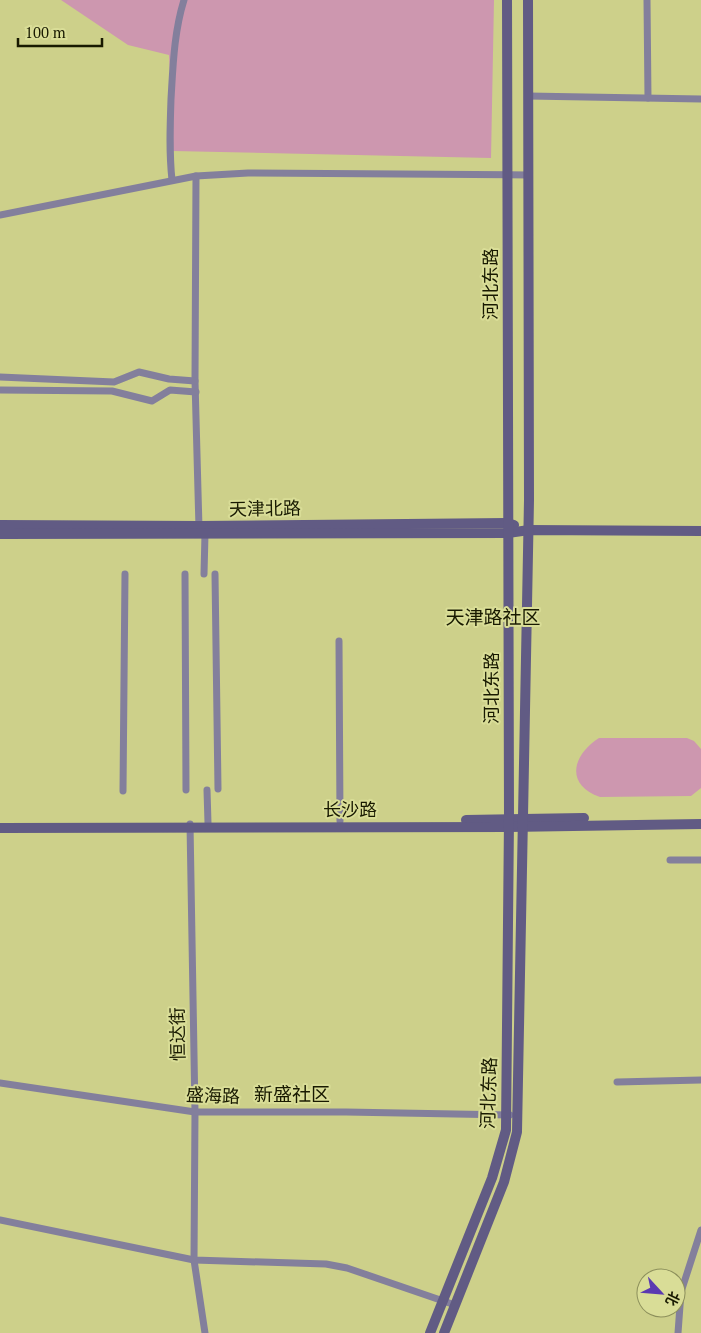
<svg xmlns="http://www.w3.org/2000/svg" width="701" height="1333" font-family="'PT Serif','Noto Sans SC',serif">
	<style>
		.grass { fill: #cd97af }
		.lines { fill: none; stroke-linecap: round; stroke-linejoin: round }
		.street { stroke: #837f9c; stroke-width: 7 }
		.secondary { stroke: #615b84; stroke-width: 10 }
		.labels { text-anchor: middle; stroke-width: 4; stroke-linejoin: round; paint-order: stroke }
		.street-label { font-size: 18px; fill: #181900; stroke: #d9dd97 }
		.neighbourhood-label { font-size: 19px; fill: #181900; stroke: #d9dd97 }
	</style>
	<rect width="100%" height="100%" fill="#cdd08a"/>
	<g class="grass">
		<polygon points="61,0 494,0 491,158 173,151 169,55 128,45"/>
		<path d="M 599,738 L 687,738 L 694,741 L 701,749 L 701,788 L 691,796 L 600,797 C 565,785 572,755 599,738 Z"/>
	</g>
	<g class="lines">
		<g class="street">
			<polyline points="647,0 648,98"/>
			<polyline points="528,96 701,99"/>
			<polyline points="196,176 195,381 199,528"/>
			<path d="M 172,180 C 169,153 170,127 171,99 C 173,66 174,32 184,0"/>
			<polyline points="0,215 196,176 248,173 529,175"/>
			<polyline points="0,377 114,382 139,372 169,379 195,381"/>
			<polyline points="0,390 112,391 152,401 170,390 196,392"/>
			<polyline points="185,574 186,790"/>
			<polyline points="204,574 205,534"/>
			<polyline points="215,574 218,789"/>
			<polyline points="339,641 340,821"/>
			<polyline points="207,790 208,823"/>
			<polyline points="123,791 125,574"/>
			<polyline points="190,824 195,1112 194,1260 205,1333"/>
			<polyline points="670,860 701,860"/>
			<polyline points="617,1082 701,1080"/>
			<polyline points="0,1083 195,1112 346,1112 510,1115"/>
			<polyline points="0,1220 194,1260 326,1264 347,1268 455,1305"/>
			<polyline points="678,1333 681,1292 701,1230"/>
		</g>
		<g class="secondary">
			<polyline points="0,525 199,526 507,523 514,525"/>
			<polyline points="0,534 508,533 529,530 701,531"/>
			<polyline points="466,820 584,818"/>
			<polyline points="0,828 509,827 701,824"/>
			<polyline points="430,1333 492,1178 506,1130 509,819 507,0"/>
			<polyline points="444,1333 504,1182 517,1132 529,500 528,0"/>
		</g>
	</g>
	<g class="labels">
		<g class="street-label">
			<text transform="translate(491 284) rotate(-90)" y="6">河北东路</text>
			<text transform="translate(265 509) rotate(-1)" y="6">天津北路</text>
			<text transform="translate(492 688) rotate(-90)" y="6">河北东路</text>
			<text x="350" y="816">长沙路</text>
			<text transform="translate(178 1034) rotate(-91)" y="6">恒达街</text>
			<text transform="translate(489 1093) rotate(-88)" y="6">河北东路</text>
			<text transform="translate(213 1096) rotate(2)" y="6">盛海路</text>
		</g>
		<g class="neighbourhood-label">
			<text x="493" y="624">天津路社区</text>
			<text x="292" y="1101">新盛社区</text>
		</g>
	</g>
	<g transform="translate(661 1293) rotate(116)"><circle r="24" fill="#d9dd97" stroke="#8c8f5b"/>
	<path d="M0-4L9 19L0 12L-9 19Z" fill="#5b39b1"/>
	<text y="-8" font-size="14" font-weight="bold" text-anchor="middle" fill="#181900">北</text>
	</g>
	<path d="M18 38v8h84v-8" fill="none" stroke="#181900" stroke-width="2.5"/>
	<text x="25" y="38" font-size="15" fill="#181900" stroke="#d9dd97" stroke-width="4" paint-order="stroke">100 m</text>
</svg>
